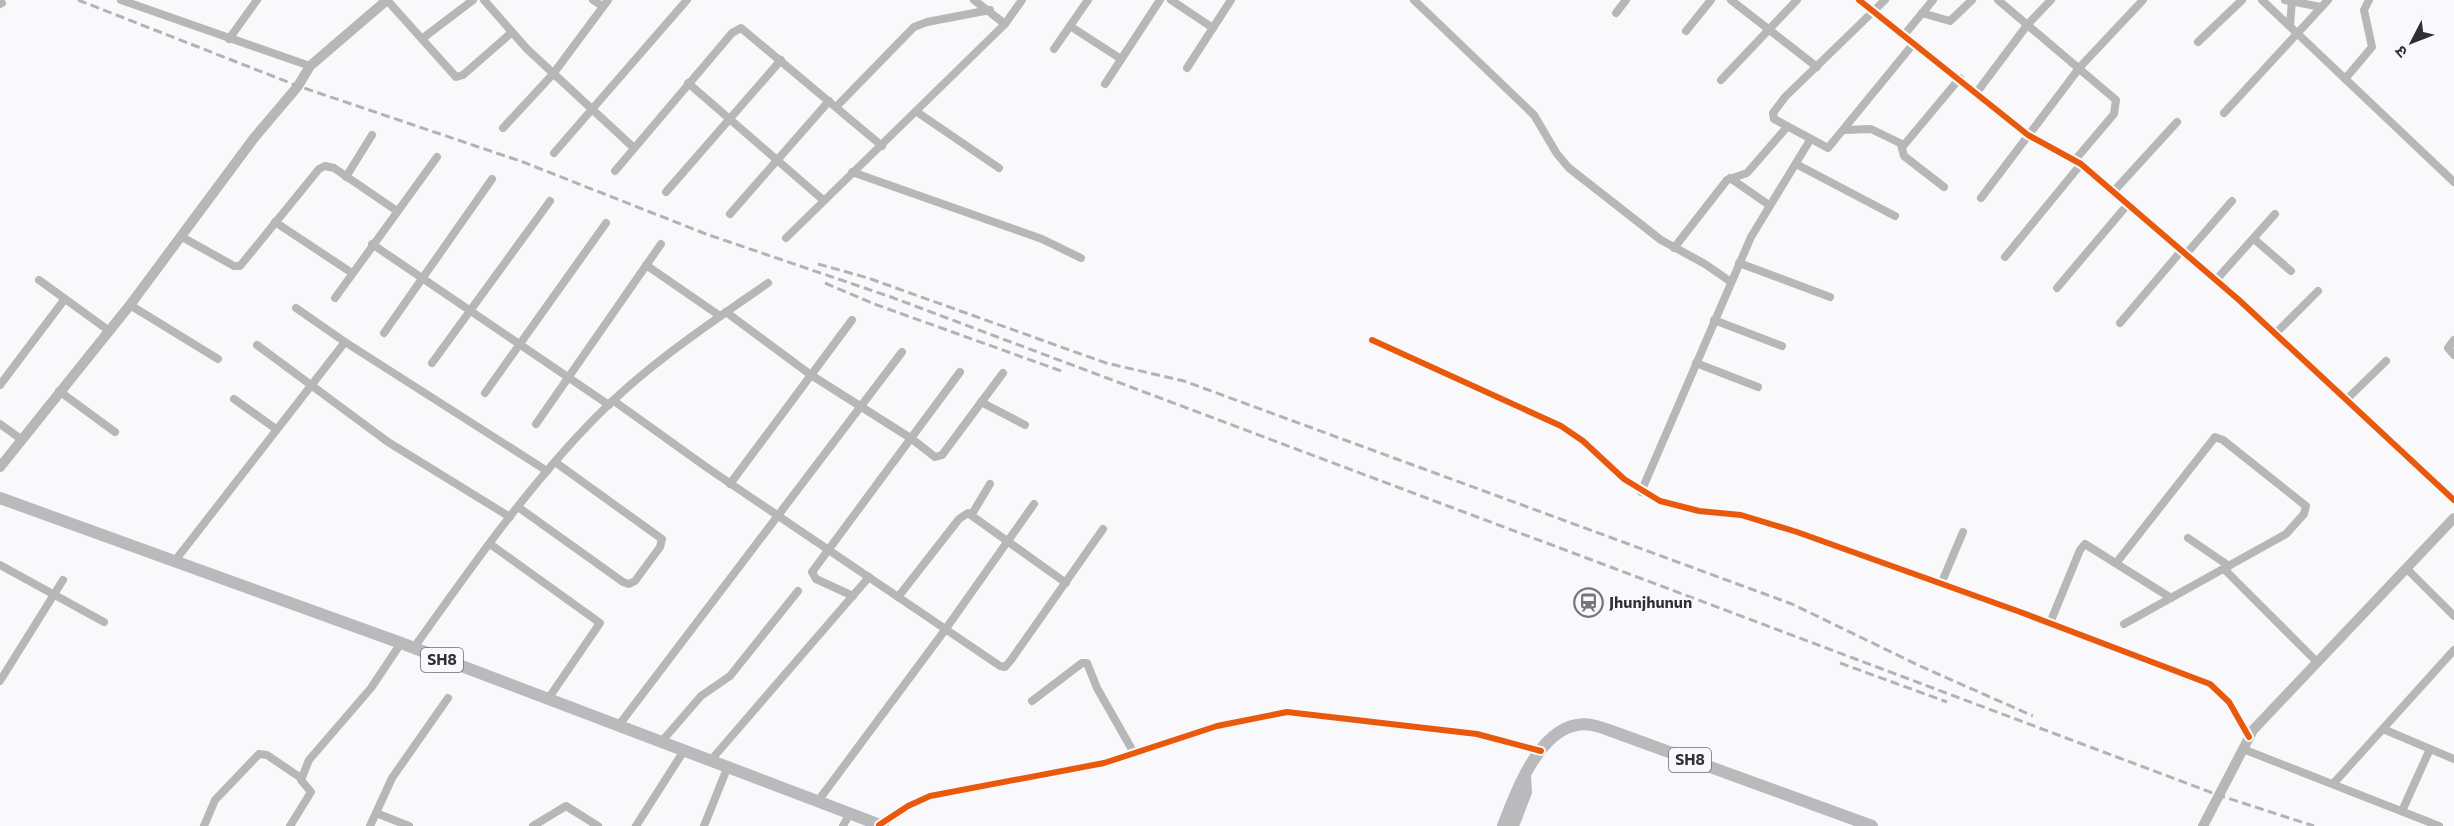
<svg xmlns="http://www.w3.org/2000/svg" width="2454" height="826" font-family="Commissioner,'Noto Sans Devanagari',sans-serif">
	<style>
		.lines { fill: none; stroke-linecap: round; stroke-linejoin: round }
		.minor { stroke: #b8b7b7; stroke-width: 8 }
		.tertiary { stroke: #b8b7b7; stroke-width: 10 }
		.primary { stroke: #bab9bb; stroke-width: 12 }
		.rail { stroke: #b3b3b5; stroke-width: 3; stroke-dasharray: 9 4.5; stroke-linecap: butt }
		.cycleway-casing { stroke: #f8f8fd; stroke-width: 10 }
		.cycleway { stroke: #e8590c; stroke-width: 6 }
		.labels { text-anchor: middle; stroke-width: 4.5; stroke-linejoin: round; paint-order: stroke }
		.shield { fill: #f8f8fd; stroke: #6c6c6f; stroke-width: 1.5 }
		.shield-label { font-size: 15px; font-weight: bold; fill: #303032 }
		.poi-label { font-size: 16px; font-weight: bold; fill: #303032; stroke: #f8f8fd; text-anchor: start }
	</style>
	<rect width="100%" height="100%" fill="#f9f9fc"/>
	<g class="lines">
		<g class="minor">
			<polyline points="121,0 310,66"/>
			<polyline points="387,0 456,77 463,75 511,33"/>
			<polyline points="484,0 527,49 634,148"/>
			<polyline points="593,0 602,6"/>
			<polyline points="974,0 1005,24"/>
			<polyline points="1171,0 1213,28"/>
			<polyline points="1414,0 1534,115 1557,154 1569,168 1661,240 1705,264 1731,282"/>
			<polyline points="1731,0 1817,67"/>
			<polyline points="1859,0 2028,135 2081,164 2239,300 2454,500"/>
			<polyline points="1885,0 1785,97 1773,113 1774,119 1828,148 1914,43"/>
			<polyline points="1998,0 2116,100 2114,114 2075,160"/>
			<polyline points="2262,0 2454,182"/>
			<polyline points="2285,0 2321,7"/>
			<polyline points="0,4 2,3"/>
			<polyline points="1616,13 1626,0"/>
			<polyline points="1922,13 1950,21 1972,0"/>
			<polyline points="1070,26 1121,59"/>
			<polyline points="2290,26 2292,0"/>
			<polyline points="1686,31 1711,0"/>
			<polyline points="1904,35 1933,0"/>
			<polyline points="423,38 473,0"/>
			<polyline points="229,39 257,0"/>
			<polyline points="2198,42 2242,0"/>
			<polyline points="1054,49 1088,0"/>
			<polyline points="1187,68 1231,0"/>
			<polyline points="2345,79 2372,47 2364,10 2369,0"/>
			<polyline points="1721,80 1797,0"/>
			<polyline points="688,83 822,199"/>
			<polyline points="1105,84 1160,0"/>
			<polyline points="1977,92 2028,24 2051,0"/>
			<polyline points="836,107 914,27 927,22 990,10"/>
			<polyline points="917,112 999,168"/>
			<polyline points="2224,113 2328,0"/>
			<polyline points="503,128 553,74 608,0"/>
			<polyline points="1844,130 1871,129 1904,145 1960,78"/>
			<polyline points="1901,145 1904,156 1944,187"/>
			<polyline points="554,153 687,0"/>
			<polyline points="1796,164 1895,216"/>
			<polyline points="615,171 732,33 741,28 882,146"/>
			<polyline points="852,172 1042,239 1081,258"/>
			<polyline points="346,177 372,135"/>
			<polyline points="1730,178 1769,205"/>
			<polyline points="2114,191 2177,122"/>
			<polyline points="666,192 781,60"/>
			<polyline points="1981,198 2080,67 2143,0"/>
			<polyline points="730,214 829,101"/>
			<polyline points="275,222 352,273"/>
			<polyline points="182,237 234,266 240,266 319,169 325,166 334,168 397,211"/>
			<polyline points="786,238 1005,24 1022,0"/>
			<polyline points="2254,239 2291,271"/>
			<polyline points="372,244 609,405"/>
			<polyline points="1674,248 1727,180 1747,173 1787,127"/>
			<polyline points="2186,254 2232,201"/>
			<polyline points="2005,257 2081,164"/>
			<polyline points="1739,263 1830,297"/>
			<polyline points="646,265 720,316"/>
			<polyline points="39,280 108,330"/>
			<polyline points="2216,280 2275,214"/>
			<polyline points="2057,288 2128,204"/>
			<polyline points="335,298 437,157"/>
			<polyline points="130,305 218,359"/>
			<polyline points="296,308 345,342 547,471"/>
			<polyline points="726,312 811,375 912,439 935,457 942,455 1003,373"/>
			<polyline points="1714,320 1782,346"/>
			<polyline points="2120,323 2182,250"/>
			<polyline points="384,333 492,179"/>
			<polyline points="2275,334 2318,291"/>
			<polyline points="1372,340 1561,426 1583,441 1624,479 1660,501 1699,511 1741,515 1797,532 2023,613 2210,684 2229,702 2249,737"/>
			<polyline points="2454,340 2448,348 2454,355"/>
			<polyline points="257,345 388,442 510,517"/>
			<polyline points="432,363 550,201"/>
			<polyline points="1696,363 1758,387"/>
			<polyline points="0,385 64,300"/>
			<polyline points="59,391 115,432"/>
			<polyline points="485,393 606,223"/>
			<polyline points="234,399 276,429"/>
			<polyline points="2346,400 2386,361"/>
			<polyline points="614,401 709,469 1000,666 1005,667 1011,660 1103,529"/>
			<polyline points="981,402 1025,425"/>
			<polyline points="0,424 21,439"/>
			<polyline points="536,424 661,244"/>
			<polyline points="730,484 852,320"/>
			<polyline points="1641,492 1751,237 1810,140"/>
			<polyline points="518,507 623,582 629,584 635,581 660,547 662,539 555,462"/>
			<polyline points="972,514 990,484"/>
			<polyline points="2188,538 2229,566"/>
			<polyline points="490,544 600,623 548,699"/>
			<polyline points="174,562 345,342"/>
			<polyline points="2117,562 2215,437 2223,440 2306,506 2304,514 2286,534 2124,624"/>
			<polyline points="0,565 104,622"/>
			<polyline points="2406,568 2454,616"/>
			<polyline points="2224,569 2317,662"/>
			<polyline points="1941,584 1963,532"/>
			<polyline points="853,596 816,579 812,572 960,372"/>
			<polyline points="898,597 959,519 968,513 1066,583"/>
			<polyline points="2050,623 2080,550 2085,544 2171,598"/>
			<path d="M 413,649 C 470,569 527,487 596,417 C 647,365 709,324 768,283"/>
			<polyline points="0,681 63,580"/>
			<polyline points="1032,701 1082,663 1087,663 1097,688 1134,753"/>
			<polyline points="619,725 902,352"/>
			<polyline points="2383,729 2454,759"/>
			<polyline points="662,741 701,696 730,676 798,591"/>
			<polyline points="2243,749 2439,826"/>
			<polyline points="711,760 869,577"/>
			<polyline points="2333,784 2454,650"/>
			<polyline points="818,801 945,630 1034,504"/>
			<polyline points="2402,811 2430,749"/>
			<polyline points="376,813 409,826"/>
			<polyline points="879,825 908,806 930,796 1104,763 1217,726 1287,712 1477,734 1541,751"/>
			<polyline points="204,826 215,800 259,754 267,755 301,778"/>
			<polyline points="290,826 311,792 301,780 309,760 371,688 401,643"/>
			<polyline points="370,826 392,778 448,698"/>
			<polyline points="533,826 566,806 598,826"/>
			<polyline points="636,826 685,749"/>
			<polyline points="704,826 728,766"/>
			<polyline points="843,826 850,813"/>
		</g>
		<g class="tertiary">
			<polyline points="0,467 130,305 254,138 298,86 310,66 387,0"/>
			<polyline points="2203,826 2253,730 2454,518"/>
		</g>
		<g class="primary">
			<polyline points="0,498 401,643 883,826"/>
			<path d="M 1503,826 C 1515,794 1538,731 1577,725 C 1590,722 1605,729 1617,733 L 1872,826"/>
			<polyline points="1513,826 1526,792 1525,777"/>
		</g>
		<g class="rail">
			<polyline points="78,0 298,86 523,162 706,234 891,297 2218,795 2314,826"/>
			<polyline points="818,264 868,278 1106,363 1184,381 1792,604 1920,666 2033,716"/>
			<polyline points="825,283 877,305 1064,372"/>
			<polyline points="1840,663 1947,702"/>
		</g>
		<defs>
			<g id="cycleway">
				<polyline points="1859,0 2028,135 2081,164 2239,300 2454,500"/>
				<polyline points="1372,340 1561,426 1583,441 1624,479 1660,501 1699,511 1741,515 1797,532 2023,613 2210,684 2229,702 2249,737"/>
				<polyline points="879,825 908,806 930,796 1104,763 1217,726 1287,712 1477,734 1541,751"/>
			</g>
		</defs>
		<use href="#cycleway" class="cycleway-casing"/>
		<use href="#cycleway" class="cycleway"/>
	</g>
	<defs>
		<symbol id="station-ring" viewBox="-11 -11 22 22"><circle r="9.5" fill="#f8f8fd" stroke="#767679" stroke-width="1.5"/><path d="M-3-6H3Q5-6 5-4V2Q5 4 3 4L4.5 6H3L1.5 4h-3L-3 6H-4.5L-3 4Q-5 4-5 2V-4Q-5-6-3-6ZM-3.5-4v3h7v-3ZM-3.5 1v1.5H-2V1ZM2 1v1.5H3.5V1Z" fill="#767679"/></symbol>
	</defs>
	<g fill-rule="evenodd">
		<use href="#station-ring" x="1572" y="586" width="33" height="33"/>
	</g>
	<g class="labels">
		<g class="shield">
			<rect x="421" y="648" width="42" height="24" rx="4.5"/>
			<rect x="1669" y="748" width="42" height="24" rx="4.5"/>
		</g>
		<g class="shield-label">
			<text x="442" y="665">SH8</text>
			<text x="1690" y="765">SH8</text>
		</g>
		<g class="poi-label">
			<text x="1609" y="608">Jhunjhunun</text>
		</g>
	</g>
	<g transform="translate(2412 42) rotate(228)" stroke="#f8f8fd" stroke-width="4.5" paint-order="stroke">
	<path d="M0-4.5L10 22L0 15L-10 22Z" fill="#303032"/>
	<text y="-9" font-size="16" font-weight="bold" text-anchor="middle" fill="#303032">उ</text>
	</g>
</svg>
